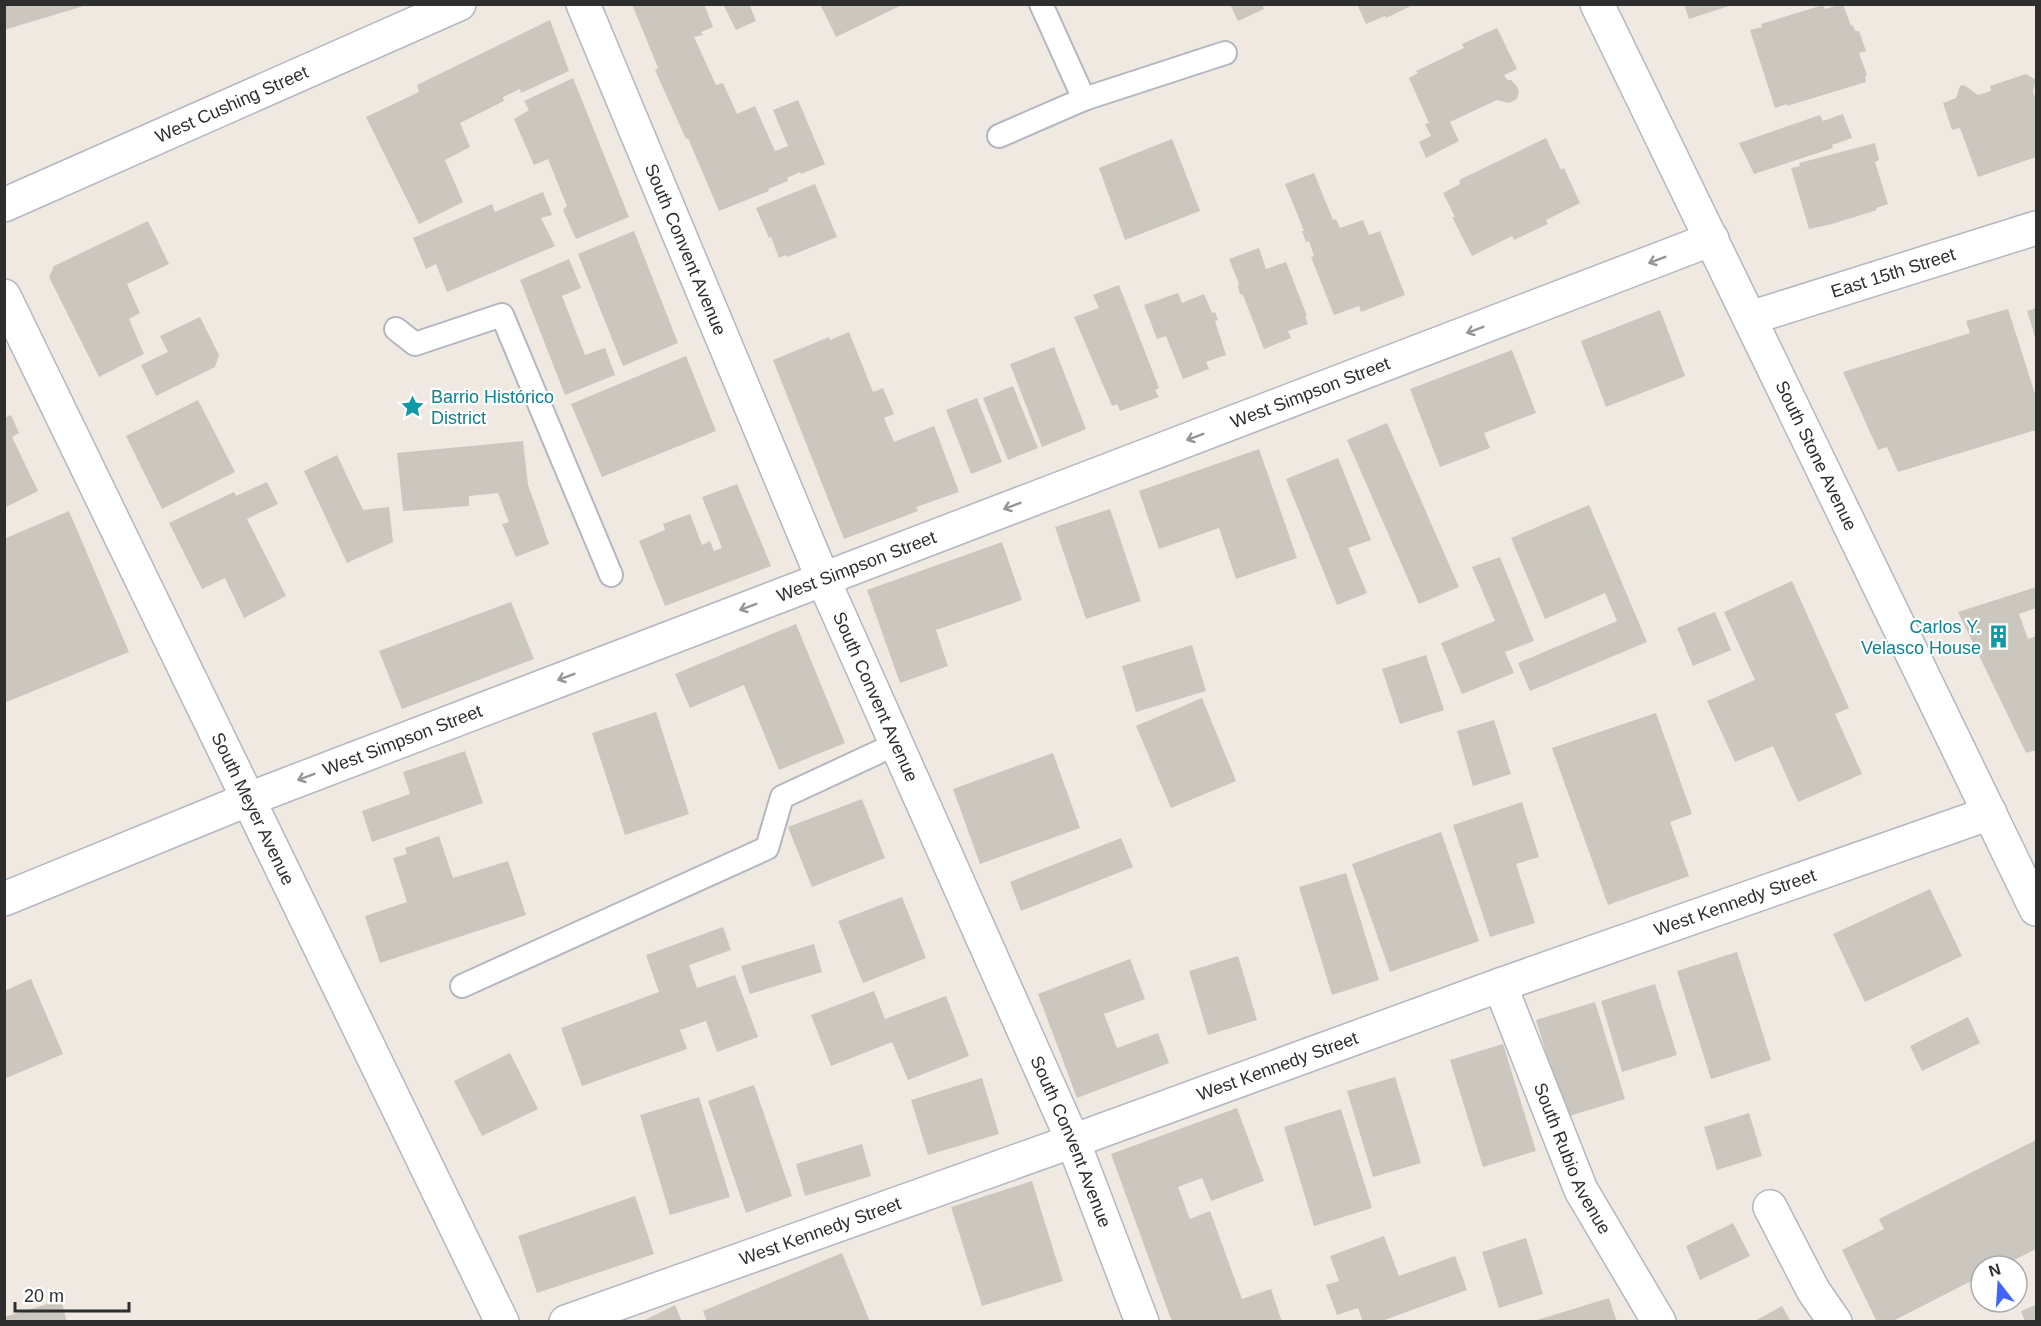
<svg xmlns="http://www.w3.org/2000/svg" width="2041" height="1326" font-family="Helvetica,sans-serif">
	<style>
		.building { fill: #cbc7bf }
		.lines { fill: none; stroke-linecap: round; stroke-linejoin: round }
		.lane-casing { stroke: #b4b7c1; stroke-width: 26 }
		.street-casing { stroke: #b4b7c1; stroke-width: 36 }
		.secondary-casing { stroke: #b4b7c1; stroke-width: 36 }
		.lane { stroke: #fff; stroke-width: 22 }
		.street { stroke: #fff; stroke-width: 33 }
		.secondary { stroke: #fff; stroke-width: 33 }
		.oneway { stroke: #969696 }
		.labels { text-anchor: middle; stroke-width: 4.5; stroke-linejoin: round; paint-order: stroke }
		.street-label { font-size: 18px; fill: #2e2e2e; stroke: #fff }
		.culture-label { font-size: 18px; fill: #0d838f; stroke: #fff; text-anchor: start }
	</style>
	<rect width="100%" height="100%" fill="#efe9e1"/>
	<g class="building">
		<polygon points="4,4 87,4 87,5 4,30"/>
		<polygon points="632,4 704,4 713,27 701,32 703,35 694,37 716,85 723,83 737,114 755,106 775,151 788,146 773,110 798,100 825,164 801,174 800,172 787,178 788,181 768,189 769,191 719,211 688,138 686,139 655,70 658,68"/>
		<polygon points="723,4 749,4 756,21 736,30"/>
		<polygon points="820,4 904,4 836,37"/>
		<polygon points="1230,4 1262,4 1264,9 1238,21"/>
		<polygon points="1357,4 1415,4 1386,18 1385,16 1366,24"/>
		<polygon points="1684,4 1732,4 1732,5 1689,19"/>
		<polygon points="1843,4 1851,26 1853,25 1855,31 1859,31 1866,51 1859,53 1867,75 1865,76 1866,82 1787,106 1787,104 1775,108 1750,30 1762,27 1761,24 1823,5 1825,9"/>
		<polygon points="550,20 569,71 521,93 520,89 503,97 504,101 460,123 470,147 445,160 463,202 419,224 366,117 419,92 417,85"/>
		<polygon points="1497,28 1517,69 1504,75 1507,80 1511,80 1516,85 1519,91 1517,99 1509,103 1497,100 1450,122 1459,141 1426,158 1419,142 1431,136 1425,124 1429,123 1409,78 1418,73 1416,71 1464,48 1462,44"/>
		<polygon points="2026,74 2036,80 2033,91 2035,98 2036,97 2036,157 1978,177 1960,128 1952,130 1943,103 1956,98 1960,86 1964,85 1978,95 1991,91 1990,86"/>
		<polygon points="573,78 629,217 576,239 563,210 567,206 548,159 534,165 514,119 529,110 524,101"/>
		<polygon points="1843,114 1852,138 1832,145 1833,148 1754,174 1739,143 1820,115 1823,121"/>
		<polygon points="1546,138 1561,170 1564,168 1580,203 1546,220 1548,224 1514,240 1512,236 1472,256 1452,217 1455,217 1443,193 1460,184 1459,180"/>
		<polygon points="1172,139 1200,211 1125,240 1099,168"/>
		<polygon points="1875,143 1879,160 1875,162 1888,204 1876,208 1877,210 1832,224 1809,229 1791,168 1800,166 1799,163"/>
		<polygon points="1314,173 1333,220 1336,219 1340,228 1363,220 1369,235 1380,231 1405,295 1361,312 1359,306 1334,315 1311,257 1314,256 1309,241 1306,242 1302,231 1304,231 1285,184"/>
		<polygon points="815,184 837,237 787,257 786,255 779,258 771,237 769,238 756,208"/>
		<polygon points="543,192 552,215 541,218 555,246 447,292 436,264 426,269 413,238 492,204 495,212"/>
		<polygon points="148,221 169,264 127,284 140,313 129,319 144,354 99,377 49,277 54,266"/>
		<polygon points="634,231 678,343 623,366 578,254"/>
		<polygon points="1259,248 1266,269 1286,262 1307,316 1305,316 1308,324 1288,331 1291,338 1264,349 1243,295 1240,294 1238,287 1239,284 1229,259"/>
		<polygon points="569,259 581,288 562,296 585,355 605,348 615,375 565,395 520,280"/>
		<polygon points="1119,285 1159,388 1155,390 1159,397 1120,411 1117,404 1112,406 1074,317 1099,308 1093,295"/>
		<polygon points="1178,293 1182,303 1204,294 1212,313 1215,312 1218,320 1215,321 1226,355 1206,362 1209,369 1183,379 1166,336 1157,339 1144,305"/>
		<polygon points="2036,308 2036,340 2027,311"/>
		<polygon points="2008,309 2036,397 2036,430 1898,472 1887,447 1878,450 1843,372 1970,333 1966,321"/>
		<polygon points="1660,310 1685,376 1606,407 1581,341"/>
		<polygon points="200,317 219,355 215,367 156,396 141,365 168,352 160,336"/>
		<polygon points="849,332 873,392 883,388 894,414 884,418 894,442 934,426 959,492 916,507 918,511 844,539 773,360 829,337 830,340"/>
		<polygon points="1054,347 1086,429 1042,447 1010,364"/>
		<polygon points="1512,350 1536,413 1484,433 1490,448 1440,467 1410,389"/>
		<polygon points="686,356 716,431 602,477 571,404"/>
		<polygon points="1013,386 1038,448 1008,460 983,398"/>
		<polygon points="977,398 1002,462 971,474 946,410"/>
		<polygon points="198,400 235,472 162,509 126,436"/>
		<polygon points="11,415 19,433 12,437 38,491 4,508 4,418"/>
		<polygon points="1387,423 1459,587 1419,604 1347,440"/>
		<polygon points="523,441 528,485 549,544 516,557 502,524 509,522 498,493 469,496 469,506 403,511 397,453"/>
		<polygon points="1259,449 1297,558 1236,579 1219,528 1159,549 1139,491"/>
		<polygon points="337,455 363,510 389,507 393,542 347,563 304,471"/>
		<polygon points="1338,458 1371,540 1348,548 1367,593 1337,605 1286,479"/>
		<polygon points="267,482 278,504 247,519 286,596 244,618 225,578 202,589 169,523 234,492 236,496"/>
		<polygon points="737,484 771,566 665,606 639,541 665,530 663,524 690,514 702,545 710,541 714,551 722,548 702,497"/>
		<polygon points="1589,505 1647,642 1530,691 1518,663 1617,621 1605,593 1545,619 1511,538"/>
		<polygon points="1110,509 1141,601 1086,619 1055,527"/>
		<polygon points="69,511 129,652 4,703 4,539"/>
		<polygon points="1002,542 1022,600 936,630 948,666 900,683 867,590"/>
		<polygon points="1500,557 1534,641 1505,652 1514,673 1462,694 1441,643 1495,621 1472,567"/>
		<polygon points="1792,581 1849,708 1835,714 1862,774 1798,802 1773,746 1735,762 1707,701 1755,680 1724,612"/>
		<polygon points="2036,587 2036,608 2019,614 2028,639 2036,636 2036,750 2026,753 1958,612"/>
		<polygon points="511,602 534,659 402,709 379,651"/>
		<polygon points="1715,612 1731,650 1693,666 1677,628"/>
		<polygon points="796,624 845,743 779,770 744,685 690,708 675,674"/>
		<polygon points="1192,645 1206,691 1136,712 1122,666"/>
		<polygon points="1426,655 1444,710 1400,724 1382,669"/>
		<polygon points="1202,698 1236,781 1171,808 1136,726"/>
		<polygon points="656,712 689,814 625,835 592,733"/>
		<polygon points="1656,713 1692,814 1670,822 1689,876 1608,905 1552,748"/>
		<polygon points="1494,720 1511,774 1473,786 1457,731"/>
		<polygon points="465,751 483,803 372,842 362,811 410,794 403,772"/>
		<polygon points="1053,753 1080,828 980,864 953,789"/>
		<polygon points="862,799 885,858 812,887 788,827"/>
		<polygon points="1522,802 1539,857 1516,864 1535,923 1490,937 1453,825"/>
		<polygon points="1441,832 1479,941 1390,972 1352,864"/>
		<polygon points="439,836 453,878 508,861 526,915 380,963 365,916 407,902 393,858 407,854 405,848"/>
		<polygon points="1121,838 1133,867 1021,911 1010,882"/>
		<polygon points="1346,873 1379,980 1332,995 1299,887"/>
		<polygon points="1930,889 1962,956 1865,1002 1833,934"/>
		<polygon points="902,897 926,958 863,983 838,921"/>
		<polygon points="723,927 731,950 689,965 697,988 735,975 758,1037 717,1052 706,1021 680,1030 687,1049 582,1086 561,1028 659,992 646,955"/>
		<polygon points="814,944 822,972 750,994 741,966"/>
		<polygon points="1737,952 1771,1060 1711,1079 1677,971"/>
		<polygon points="1238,956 1257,1020 1208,1035 1189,971"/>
		<polygon points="1130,959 1145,999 1104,1014 1117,1048 1158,1033 1169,1063 1077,1098 1038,994"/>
		<polygon points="31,979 63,1054 4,1079 4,991"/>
		<polygon points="1655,984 1677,1055 1622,1072 1601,1001"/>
		<polygon points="874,991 885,1019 946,996 969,1056 908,1080 892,1042 831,1066 811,1015"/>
		<polygon points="1595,1002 1625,1099 1566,1117 1536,1020"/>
		<polygon points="1968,1017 1980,1043 1922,1071 1910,1046"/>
		<polygon points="1503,1044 1536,1151 1483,1167 1450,1060"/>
		<polygon points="510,1053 538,1109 482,1136 454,1081"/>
		<polygon points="1395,1077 1421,1163 1373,1177 1347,1091"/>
		<polygon points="982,1078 999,1134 928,1155 911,1100"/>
		<polygon points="754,1085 792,1196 746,1213 708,1101"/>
		<polygon points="699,1097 730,1197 670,1215 640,1115"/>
		<polygon points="1237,1108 1264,1181 1211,1201 1202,1178 1178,1187 1190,1219 1210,1211 1242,1299 1271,1289 1282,1322 1172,1322 1111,1154"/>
		<polygon points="1341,1109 1372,1208 1314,1226 1284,1127"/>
		<polygon points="1749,1113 1762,1156 1717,1170 1704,1127"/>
		<polygon points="2036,1140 2036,1249 2002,1266 1981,1266 1981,1276 1891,1322 1877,1322 1842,1250 1884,1229 1879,1219"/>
		<polygon points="862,1144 871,1176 805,1196 796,1164"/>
		<polygon points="1032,1181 1063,1281 982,1306 951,1207"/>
		<polygon points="635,1196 654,1254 537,1293 518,1236"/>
		<polygon points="1733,1223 1750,1256 1700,1280 1686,1246"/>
		<polygon points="1384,1236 1399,1276 1455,1256 1467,1290 1379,1322 1363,1322 1358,1308 1337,1315 1326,1285 1339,1281 1330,1256"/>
		<polygon points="1526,1238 1543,1294 1499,1308 1482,1252"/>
		<polygon points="842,1253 870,1322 707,1322 703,1311"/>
		<polygon points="1609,1298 1617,1322 1534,1322 1534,1321"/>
		<polygon points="61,1300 67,1322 4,1322 4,1317"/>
		<polygon points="675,1305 682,1322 641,1322"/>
		<polygon points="2036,1305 2036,1322 2025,1322 2021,1311"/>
		<polygon points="1782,1306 1791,1322 1753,1322"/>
	</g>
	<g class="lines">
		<defs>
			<g id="lane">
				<polyline points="1041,4 1084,99 1225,53"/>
				<polyline points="999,136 1084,99"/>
				<polyline points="396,329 415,344 502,315 611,575"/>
				<polyline points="462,986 767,848 782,797 896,744"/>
			</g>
			<g id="street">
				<path id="s1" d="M 583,4 L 823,579 L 1073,1141 L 1142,1322"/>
				<path id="s2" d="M 4,296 L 502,1322"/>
				<path id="s3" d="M 1750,318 L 2036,228"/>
				<path id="s4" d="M 4,899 L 249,799 L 1712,239"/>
				<path id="s5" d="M 1500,985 L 1581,1190 L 1659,1322"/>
				<polyline points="1770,1207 1813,1290 1835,1322"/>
				<path id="s6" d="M 566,1322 L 1073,1141 L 1500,985 L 1990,813"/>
			</g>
			<g id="secondary">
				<path id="s7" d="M 1597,4 L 2036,909"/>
				<path id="s8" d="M 4,205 L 459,4"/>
			</g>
		</defs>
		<use href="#lane" class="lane-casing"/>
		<use href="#street" class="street-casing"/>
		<use href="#secondary" class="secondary-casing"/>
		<use href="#lane" class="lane"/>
		<use href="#street" class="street"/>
		<use href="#secondary" class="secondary"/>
	</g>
	<defs><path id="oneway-shaft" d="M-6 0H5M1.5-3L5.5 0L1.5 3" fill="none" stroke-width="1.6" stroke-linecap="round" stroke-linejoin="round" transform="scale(1.5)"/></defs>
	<g class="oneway">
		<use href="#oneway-shaft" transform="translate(1657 260) rotate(159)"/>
		<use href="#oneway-shaft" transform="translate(1475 330) rotate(159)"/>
		<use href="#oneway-shaft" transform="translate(1195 437) rotate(159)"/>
		<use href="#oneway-shaft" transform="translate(1012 506) rotate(159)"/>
		<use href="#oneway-shaft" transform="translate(748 607) rotate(159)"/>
		<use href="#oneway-shaft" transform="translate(566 677) rotate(159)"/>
		<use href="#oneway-shaft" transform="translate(306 777) rotate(159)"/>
	</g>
	<defs>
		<symbol id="sight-bare" viewBox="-9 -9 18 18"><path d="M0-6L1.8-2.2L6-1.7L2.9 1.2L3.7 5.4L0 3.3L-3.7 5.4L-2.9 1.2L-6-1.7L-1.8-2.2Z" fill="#0f9aa8" stroke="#fff" stroke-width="2.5" paint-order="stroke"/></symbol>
		<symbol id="building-bare" viewBox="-9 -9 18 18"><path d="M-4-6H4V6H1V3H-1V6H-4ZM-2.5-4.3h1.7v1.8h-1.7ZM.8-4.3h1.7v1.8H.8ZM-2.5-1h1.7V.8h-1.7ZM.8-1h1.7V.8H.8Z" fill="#0f9aa8" stroke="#fff" stroke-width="2.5" paint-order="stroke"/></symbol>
	</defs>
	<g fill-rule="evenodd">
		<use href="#sight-bare" x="396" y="390" width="33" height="33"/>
		<use href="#building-bare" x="1982" y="620" width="33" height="33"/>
	</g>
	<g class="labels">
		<g class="street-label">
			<text dy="6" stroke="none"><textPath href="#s8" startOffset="249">West Cushing Street</textPath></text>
			<text dy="6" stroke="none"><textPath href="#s1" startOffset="266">South Convent Avenue</textPath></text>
			<text dy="6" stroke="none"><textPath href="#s3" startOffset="150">East 15th Street</textPath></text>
			<text dy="6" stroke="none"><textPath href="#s4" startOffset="1401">West Simpson Street</textPath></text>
			<text dy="6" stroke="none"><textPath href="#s7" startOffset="502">South Stone Avenue</textPath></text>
			<text dy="6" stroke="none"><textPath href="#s4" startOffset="915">West Simpson Street</textPath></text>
			<text dy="6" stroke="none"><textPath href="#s1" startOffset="752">South Convent Avenue</textPath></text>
			<text dy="6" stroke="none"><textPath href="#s4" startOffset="429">West Simpson Street</textPath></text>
			<text dy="6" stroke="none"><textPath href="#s2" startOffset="570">South Meyer Avenue</textPath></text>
			<text dy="6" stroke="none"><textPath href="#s6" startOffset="1242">West Kennedy Street</textPath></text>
			<text dy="6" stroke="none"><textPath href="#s6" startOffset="756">West Kennedy Street</textPath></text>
			<text dy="6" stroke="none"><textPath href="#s1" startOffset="1238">South Convent Avenue</textPath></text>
			<text dy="6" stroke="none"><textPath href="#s5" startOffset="188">South Rubio Avenue</textPath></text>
			<text dy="6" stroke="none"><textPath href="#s6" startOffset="270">West Kennedy Street</textPath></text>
		</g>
		<g class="culture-label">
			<text x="431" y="403">Barrio Histórico<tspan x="431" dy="21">District</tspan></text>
			<text x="1981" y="633" text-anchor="end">Carlos Y.<tspan x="1981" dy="21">Velasco House</tspan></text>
		</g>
	</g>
	<rect width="2041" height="1326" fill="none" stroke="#2e2e2e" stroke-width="12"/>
	<g transform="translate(1999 1284) rotate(343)"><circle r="28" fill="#ffffff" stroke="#ababab" stroke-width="1.5"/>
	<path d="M0-4.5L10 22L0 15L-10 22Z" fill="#4264fb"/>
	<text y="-9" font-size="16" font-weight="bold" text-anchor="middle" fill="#2e2e2e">N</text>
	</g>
	<path d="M15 1302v9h114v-9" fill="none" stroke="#2e2e2e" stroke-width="3"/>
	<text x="24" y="1302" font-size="18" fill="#2e2e2e" stroke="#ffffff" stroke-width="4.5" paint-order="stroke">20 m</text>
</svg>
